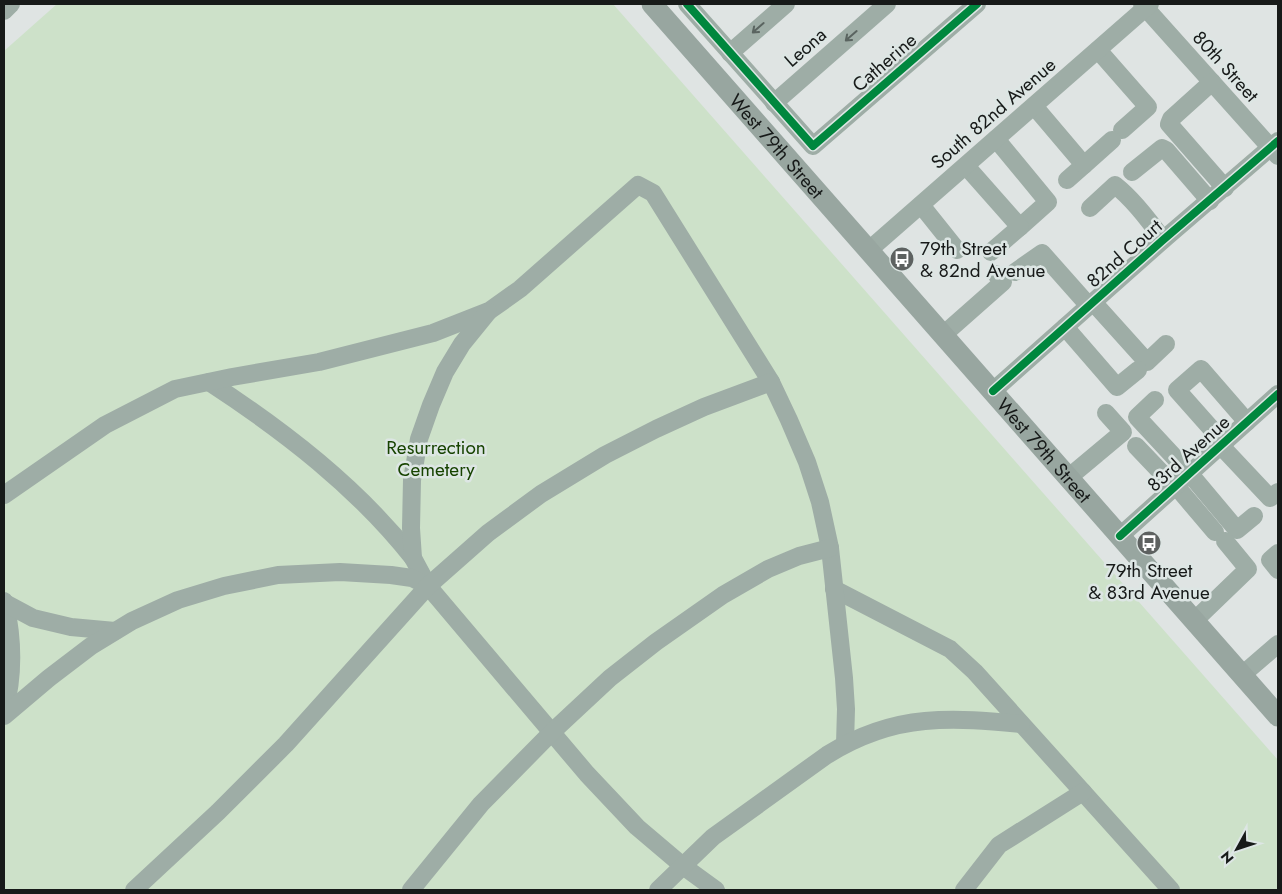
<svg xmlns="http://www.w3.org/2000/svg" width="1282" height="894" font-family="Jost,sans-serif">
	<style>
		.green { fill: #cde1c9 }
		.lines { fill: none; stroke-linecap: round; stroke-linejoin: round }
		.minor { stroke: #9eada6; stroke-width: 18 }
		.major { stroke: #98a6a0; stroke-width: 21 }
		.cycleway-casing { stroke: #dde6e4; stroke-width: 11 }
		.cycleway { stroke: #00873e; stroke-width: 8 }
		.oneway { stroke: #5a6460 }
		.labels { text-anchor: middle; stroke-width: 5; stroke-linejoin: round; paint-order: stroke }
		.street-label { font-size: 19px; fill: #171a19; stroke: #dde6e4 }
		.poi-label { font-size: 19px; fill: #171a19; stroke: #dde6e4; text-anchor: start }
		.park-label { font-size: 19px; fill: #174300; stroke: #dde6e4 }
	</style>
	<rect width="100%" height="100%" fill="#dfe4e3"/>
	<polygon class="green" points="57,4 613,4 1278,760 1278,890 4,890 4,51"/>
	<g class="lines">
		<g class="minor">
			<polyline points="687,4 813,146 977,4"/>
			<polyline points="1142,4 1278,156"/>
			<polyline points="4,11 11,4"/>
			<polyline points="1098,50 1148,107 1122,130"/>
			<polyline points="730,53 786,4"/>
			<polyline points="1212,82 1171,119 1169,124 1225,188"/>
			<polyline points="774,103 887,4"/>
			<polyline points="1034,106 1084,165 1067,180"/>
			<polyline points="996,139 1048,202 1020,227"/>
			<polyline points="1084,165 1112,140"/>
			<polyline points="966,166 1020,227 991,252"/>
			<polyline points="1132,172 1162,148 1166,150 1210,201"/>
			<polyline points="921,205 957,250"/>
			<path d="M 1090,208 L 1115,185 C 1134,200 1149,220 1163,240"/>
			<polyline points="869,250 1150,4"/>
			<polyline points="1015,272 1042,253 1089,306"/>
			<polyline points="1093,302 1147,362 1166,344"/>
			<polyline points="1065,327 1117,387 1138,370"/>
			<polyline points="943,335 1003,282 996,274"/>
			<path d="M 209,382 C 284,431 357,487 413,558"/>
			<polyline points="993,391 1163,240 1278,141"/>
			<polyline points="1155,400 1137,417 1190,474 1237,530 1254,516"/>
			<polyline points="1224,443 1177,390 1201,369 1247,422"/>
			<polyline points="1136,446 1175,487"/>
			<polyline points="1221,446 1270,498 1278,492"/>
			<polyline points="1068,478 1123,432 1106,413"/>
			<polyline points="1176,486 1215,532"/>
			<polyline points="4,495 105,425 175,389 232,377 319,362 433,333 489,311 520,289 638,185 653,193 771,382"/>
			<polyline points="1120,536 1278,394"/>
			<polyline points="1278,553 1270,560 1278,570"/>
			<polyline points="428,586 413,558 411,528 412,480 419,439 431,405 445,372 462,344 488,312"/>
			<polyline points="834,589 950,649 975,672 1171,890"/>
			<path d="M 4,601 L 5,603 C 13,639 14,676 4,712"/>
			<polyline points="5,603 33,618 71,627 115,631"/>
			<polyline points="1194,621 1248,569 1225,541"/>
			<polyline points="1242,675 1278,644"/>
			<polyline points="4,716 49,678 91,646 132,621 178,600 224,586 278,575 340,572 391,575 412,578 428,586 587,774 637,827 683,866 716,890"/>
			<polyline points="134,890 218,812 286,744 428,586 488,533 541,494 605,455 656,429 704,407 771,382 789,420 807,462 820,502 830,548 844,678 846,709 845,744"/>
			<polyline points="411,890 481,804 552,732 610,678 656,642 723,595 768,569 799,556 830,548"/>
			<path d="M 658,890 L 713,837 L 827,755 C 856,737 891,724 925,721 C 957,718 990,721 1021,724"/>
			<polyline points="964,890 999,845 1083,792"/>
		</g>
		<path class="major" id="s1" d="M 652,4 L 1278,716"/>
		<defs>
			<g id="cycleway">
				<polyline points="687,4 813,146 977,4"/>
				<polyline points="993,391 1163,240 1278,141"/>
				<polyline points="1120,536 1278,394"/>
			</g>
		</defs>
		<use href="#cycleway" class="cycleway-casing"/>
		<use href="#cycleway" class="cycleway"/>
	</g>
	<defs><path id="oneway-shaft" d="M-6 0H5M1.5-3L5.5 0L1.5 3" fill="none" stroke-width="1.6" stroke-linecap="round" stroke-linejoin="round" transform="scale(1.25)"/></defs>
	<g class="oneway">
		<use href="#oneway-shaft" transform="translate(758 28) rotate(139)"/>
		<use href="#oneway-shaft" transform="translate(851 36) rotate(139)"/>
	</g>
	<defs>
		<symbol id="bus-disc" viewBox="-11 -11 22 22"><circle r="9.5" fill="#5d6160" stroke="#dde6e4"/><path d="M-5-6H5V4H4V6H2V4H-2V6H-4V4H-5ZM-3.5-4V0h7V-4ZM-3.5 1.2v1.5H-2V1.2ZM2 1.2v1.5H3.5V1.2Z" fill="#fff"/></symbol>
	</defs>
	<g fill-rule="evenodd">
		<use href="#bus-disc" x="888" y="245" width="28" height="28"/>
		<use href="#bus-disc" x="1135" y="529" width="28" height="28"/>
	</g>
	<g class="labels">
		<g class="street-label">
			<text transform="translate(805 47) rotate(-41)" y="7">Leona</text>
			<text transform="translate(884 62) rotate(-41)" y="7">Catherine</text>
			<text transform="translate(1226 66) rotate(48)" y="7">80th Street</text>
			<text transform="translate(993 113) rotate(-41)" y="7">South 82nd Avenue</text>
			<text dy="7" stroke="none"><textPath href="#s1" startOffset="189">West 79th Street</textPath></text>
			<text transform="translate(1124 253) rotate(-41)" y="7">82nd Court</text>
			<text dy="7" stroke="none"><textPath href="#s1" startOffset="594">West 79th Street</textPath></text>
			<text transform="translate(1188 453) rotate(-42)" y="7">83rd Avenue</text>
		</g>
		<g class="poi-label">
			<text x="920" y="255">79th Street<tspan x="920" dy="22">&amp; 82nd Avenue</tspan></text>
			<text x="1149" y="577" text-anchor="middle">79th Street<tspan x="1149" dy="22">&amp; 83rd Avenue</tspan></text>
		</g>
		<g class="park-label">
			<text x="436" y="454">Resurrection<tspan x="436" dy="22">Cemetery</tspan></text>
		</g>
	</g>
	<rect width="1282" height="894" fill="none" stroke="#171a19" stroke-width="10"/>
	<g transform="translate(1237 849) rotate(230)" stroke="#dde6e4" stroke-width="4" paint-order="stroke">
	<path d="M0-4L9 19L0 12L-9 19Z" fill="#171a19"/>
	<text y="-8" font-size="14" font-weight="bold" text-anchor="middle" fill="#171a19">N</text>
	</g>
</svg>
